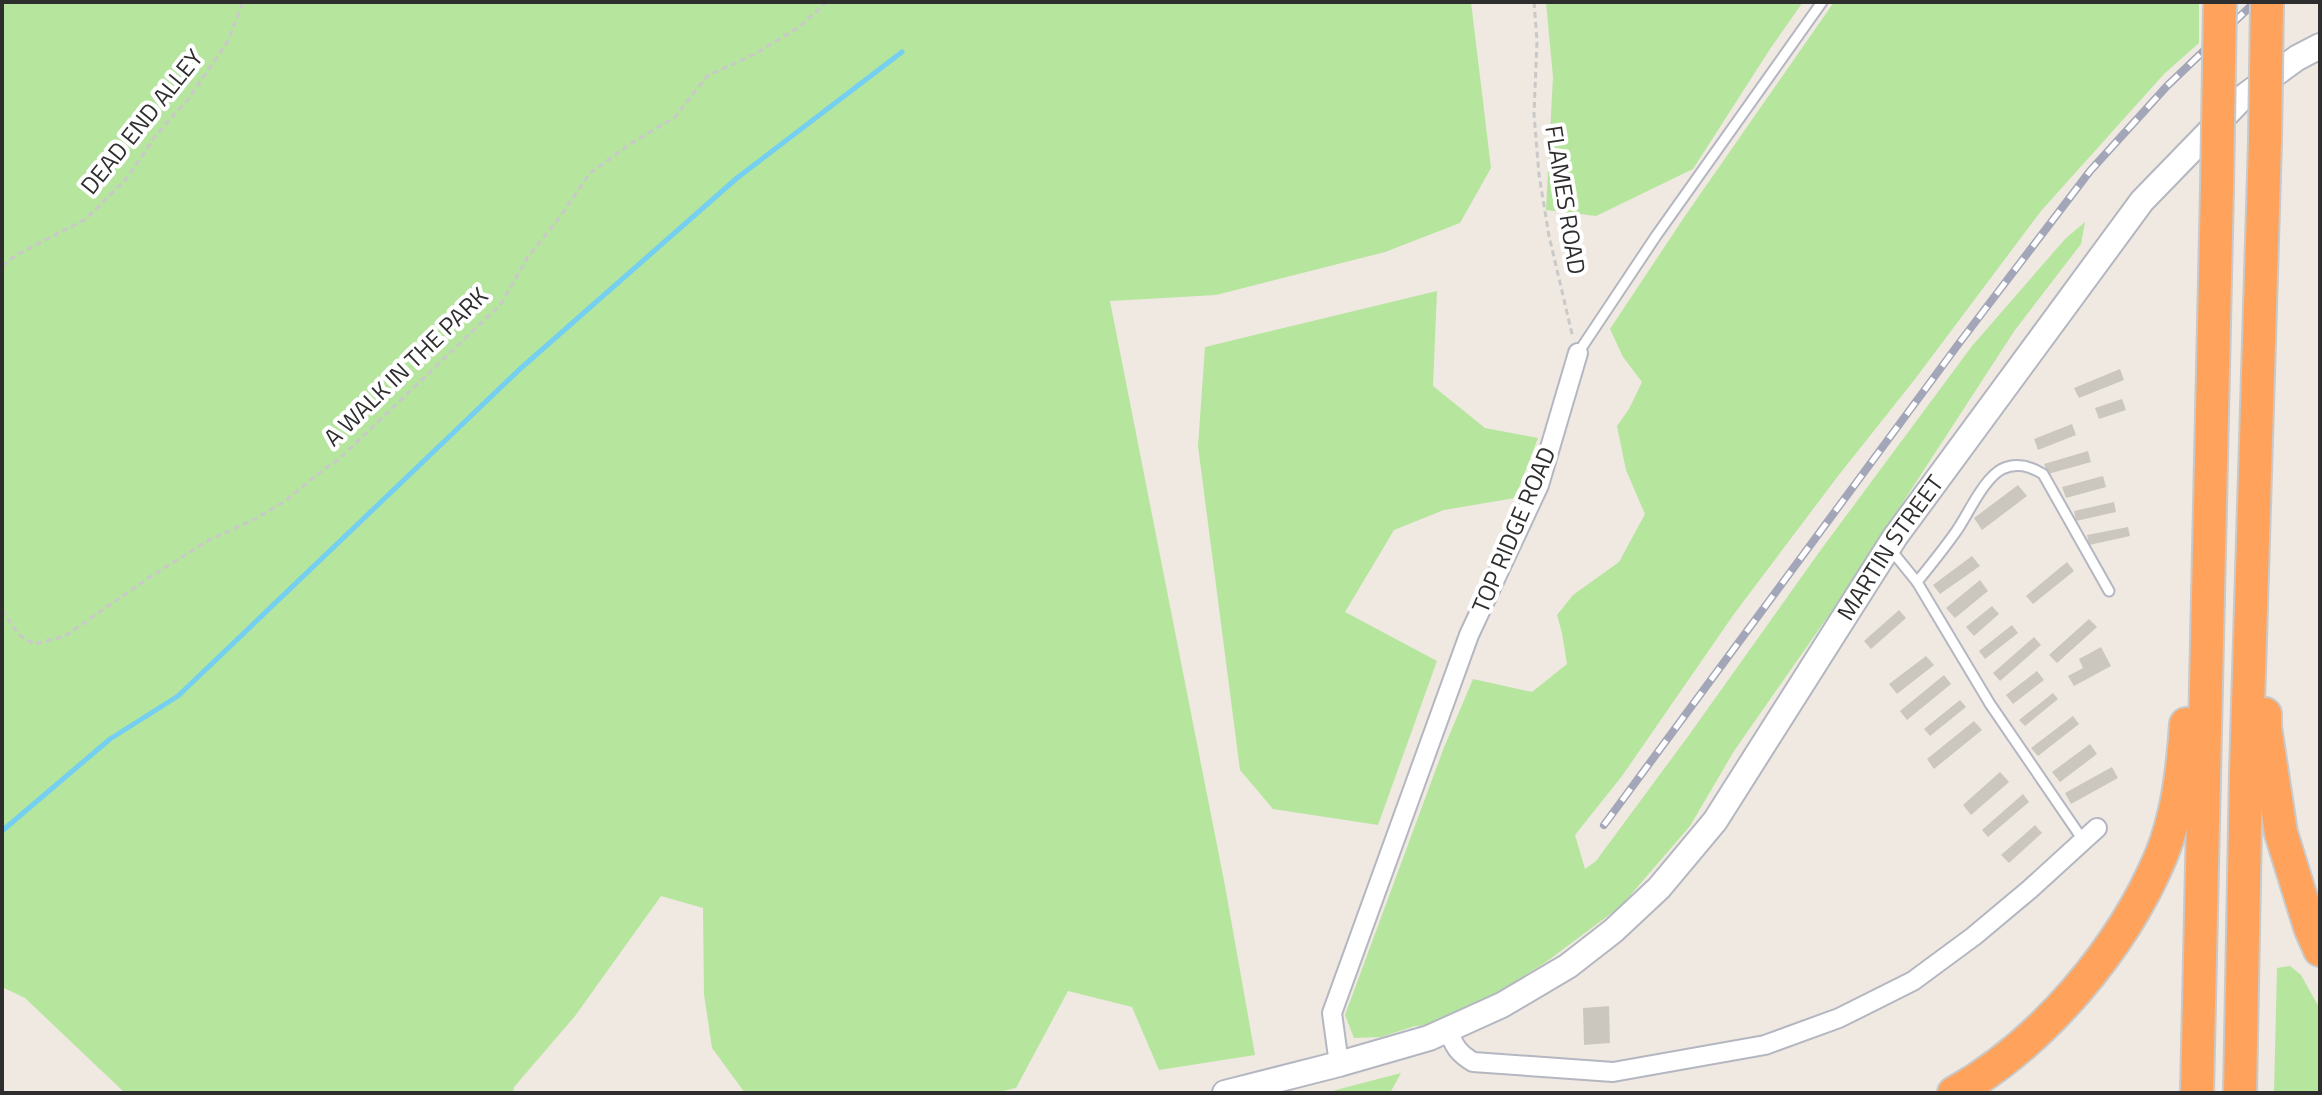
<svg xmlns="http://www.w3.org/2000/svg" width="2322" height="1095" font-family="'Titillium Web',sans-serif">
	<style>
		.green { fill: #b6e59e }
		.lines { fill: none; stroke-linecap: round; stroke-linejoin: round }
		.stream { stroke: #75cff0; stroke-width: 5 }
		.building { fill: #cbc7bf }
		.lane-casing { stroke: #b4b7c1; stroke-width: 13 }
		.street-casing { stroke: #b4b7c1; stroke-width: 22 }
		.secondary-casing { stroke: #b4b7c1; stroke-width: 28 }
		.highway-casing { stroke: #c9c9c9; stroke-width: 36 }
		.path { stroke: #c9c9c9; stroke-width: 3; stroke-dasharray: 6 4; stroke-linecap: butt }
		.lane { stroke: #fff; stroke-width: 9 }
		.street { stroke: #fff; stroke-width: 18 }
		.secondary { stroke: #fff; stroke-width: 24 }
		.highway { stroke: #ffa35c; stroke-width: 32 }
		.rail-casing { stroke: #a3a6b8; stroke-width: 8 }
		.rail { stroke: #fff; stroke-width: 5; stroke-dasharray: 15; stroke-linecap: butt }
		.highway-bridge-casing { stroke: #c9c9c9; stroke-width: 36; stroke-linecap: butt }
		.highway-bridge { stroke: #ffa35c; stroke-width: 32 }
		.labels { text-anchor: middle; stroke-width: 8; stroke-linejoin: round; paint-order: stroke }
		.street-label { font-size: 24px; fill: #2e2e2e; stroke: #fff }
	</style>
	<rect width="100%" height="100%" fill="#efe9e1"/>
	<g class="green">
		<polygon points="2,2 1471,2 1491,168 1460,223 1385,252 1216,295 1110,301 1225,886 1255,1055 1159,1070 1132,1007 1068,991 1016,1088 994,1093 745,1093 712,1048 704,994 703,908 661,896 575,1016 514,1087 513,1093 125,1093 25,998 2,987"/>
		<polygon points="1546,2 1803,2 1770,49 1693,169 1596,216 1546,210 1553,77"/>
		<polygon points="1834,2 2199,2 2199,43 2164,74 2041,211 1915,379 1838,476 1734,614 1622,776 1575,835 1585,869 1596,861 1689,735 1820,551 1972,346 2065,239 2085,222 2081,244 2015,330 1838,602 1734,751 1690,826 1621,906 1546,962 1467,1011 1435,1025 1415,1026 1381,1037 1354,1038 1345,1015 1443,750 1473,679 1532,692 1567,664 1562,633 1557,615 1573,595 1619,562 1645,514 1626,470 1617,426 1629,409 1642,382 1623,357 1610,329 1685,216"/>
		<polygon points="1437,291 1433,386 1485,428 1538,438 1515,498 1444,510 1394,530 1345,612 1437,661 1378,825 1273,809 1240,770 1198,446 1205,347"/>
		<polygon points="2290,966 2301,975 2320,1009 2320,1093 2274,1093 2277,968"/>
		<polygon points="1401,1073 1390,1093 1330,1093 1336,1090"/>
	</g>
	<g class="lines">
		<polyline class="stream" points="2,831 110,739 178,696 520,369 737,178 902,52"/>
	</g>
	<g class="building">
		<polygon points="2120,369 2124,380 2079,398 2074,388"/>
		<polygon points="2122,399 2126,410 2099,419 2095,408"/>
		<polygon points="2072,424 2076,435 2038,450 2034,439"/>
		<polygon points="2088,451 2091,462 2048,474 2044,464"/>
		<polygon points="2103,476 2106,487 2066,498 2062,487"/>
		<polygon points="2018,485 2027,496 1982,530 1974,518"/>
		<polygon points="2114,502 2116,512 2076,521 2074,511"/>
		<polygon points="2128,527 2130,536 2089,545 2087,535"/>
		<polygon points="1972,556 1980,566 1940,594 1933,585"/>
		<polygon points="2067,562 2074,571 2033,604 2026,596"/>
		<polygon points="1980,580 1988,591 1955,618 1946,608"/>
		<polygon points="1992,606 1999,614 1974,636 1966,627"/>
		<polygon points="1899,610 1906,618 1871,649 1864,641"/>
		<polygon points="2089,619 2097,627 2057,663 2049,655"/>
		<polygon points="2012,625 2018,633 1985,659 1979,651"/>
		<polygon points="2034,637 2041,645 2000,681 1993,673"/>
		<polygon points="2101,647 2111,666 2074,686 2068,676 2083,668 2079,659"/>
		<polygon points="1926,656 1934,665 1897,694 1889,684"/>
		<polygon points="2037,671 2044,680 2013,704 2006,695"/>
		<polygon points="1944,675 1951,684 1907,720 1900,711"/>
		<polygon points="2053,693 2058,699 2025,726 2019,720"/>
		<polygon points="1960,700 1966,707 1930,736 1924,729"/>
		<polygon points="2073,716 2079,724 2038,756 2031,748"/>
		<polygon points="1974,721 1982,730 1934,769 1927,759"/>
		<polygon points="2090,744 2097,754 2060,782 2052,772"/>
		<polygon points="2112,767 2118,778 2071,804 2065,793"/>
		<polygon points="2000,772 2009,782 1971,815 1963,805"/>
		<polygon points="2023,794 2029,802 1988,837 1982,830"/>
		<polygon points="2035,825 2042,833 2009,863 2001,855"/>
		<polygon points="1609,1006 1610,1043 1584,1045 1583,1008"/>
	</g>
	<g class="lines">
		<defs>
			<g id="lane">
				<polyline points="1578,353 1656,236 1822,2"/>
				<polyline points="1891,550 1917,582 1990,704 2083,840"/>
				<path d="M 1917,582 C 1930,566 1943,550 1955,533 C 1968,515 1983,479 2002,469 C 2017,462 2030,466 2043,474 L 2109,591"/>
			</g>
			<g id="street">
				<path d="M 1448,1030 C 1454,1046 1458,1053 1473,1062 L 1613,1072 L 1765,1045 L 1839,1018 L 1913,981 L 1974,936 L 2029,890 L 2097,828"/>
				<polyline points="1339,1064 1332,1013 1469,635 1539,485 1578,353"/>
			</g>
			<g id="secondary">
				<path id="s1" d="M 1225,1093 L 1339,1064 L 1429,1038 L 1502,1005 L 1568,966 L 1613,931 L 1659,888 L 1715,821 L 1895,537 L 2142,201 L 2242,98 L 2297,58 L 2320,46"/>
			</g>
			<g id="highway">
				<polyline points="2265,714 2265,727 2281,833 2310,927 2320,950"/>
				<path d="M 1954,1093 C 2042,1044 2122,949 2161,856 C 2178,815 2183,768 2186,724"/>
				<polyline points="2197,1093 2217,188"/>
				<polyline points="2240,1093 2246,772 2265,141"/>
			</g>
		</defs>
		<use href="#lane" class="lane-casing"/>
		<use href="#street" class="street-casing"/>
		<use href="#secondary" class="secondary-casing"/>
		<use href="#highway" class="highway-casing"/>
		<g class="path">
			<polyline points="1534,2 1537,41 1534,114 1539,175 1549,236 1573,338"/>
			<polyline points="2,266 16,255 86,219 127,178 156,135 189,98 228,41 243,2"/>
			<polyline points="2,610 19,635 34,644 65,636 150,577 209,540 255,519 285,501 324,469 338,460 501,304 527,258 560,217 589,174 630,144 675,117 707,76 755,54 799,27 827,2"/>
		</g>
		<use href="#lane" class="lane"/>
		<use href="#street" class="street"/>
		<use href="#secondary" class="secondary"/>
		<use href="#highway" class="highway"/>
		<defs>
			<polyline id="rail" points="1604,825 1957,346 2090,171 2167,86 2255,2"/>
		</defs>
		<use href="#rail" class="rail-casing"/>
		<use href="#rail" class="rail"/>
		<defs>
			<g id="highway-bridge">
				<polyline points="2265,141 2267,2"/>
				<polyline points="2217,188 2220,2"/>
			</g>
		</defs>
		<use href="#highway-bridge" class="highway-bridge-casing"/>
		<use href="#highway-bridge" class="highway-bridge"/>
	</g>
	<g class="labels">
		<g class="street-label">
			<text transform="translate(142 122) rotate(-51)" y="8">DEAD END ALLEY</text>
			<text transform="translate(1565 200) rotate(81)" y="8">FLAMES ROAD</text>
			<text transform="translate(406 367) rotate(-44)" y="8">A WALK IN THE PARK</text>
			<text transform="translate(1514 530) rotate(-67)" y="8">TOP RIDGE ROAD</text>
			<text dy="8" stroke="none"><textPath href="#s1" startOffset="900">MARTIN STREET</textPath></text>
		</g>
	</g>
	<rect width="2322" height="1095" fill="none" stroke="#2e2e2e" stroke-width="8"/>
</svg>
